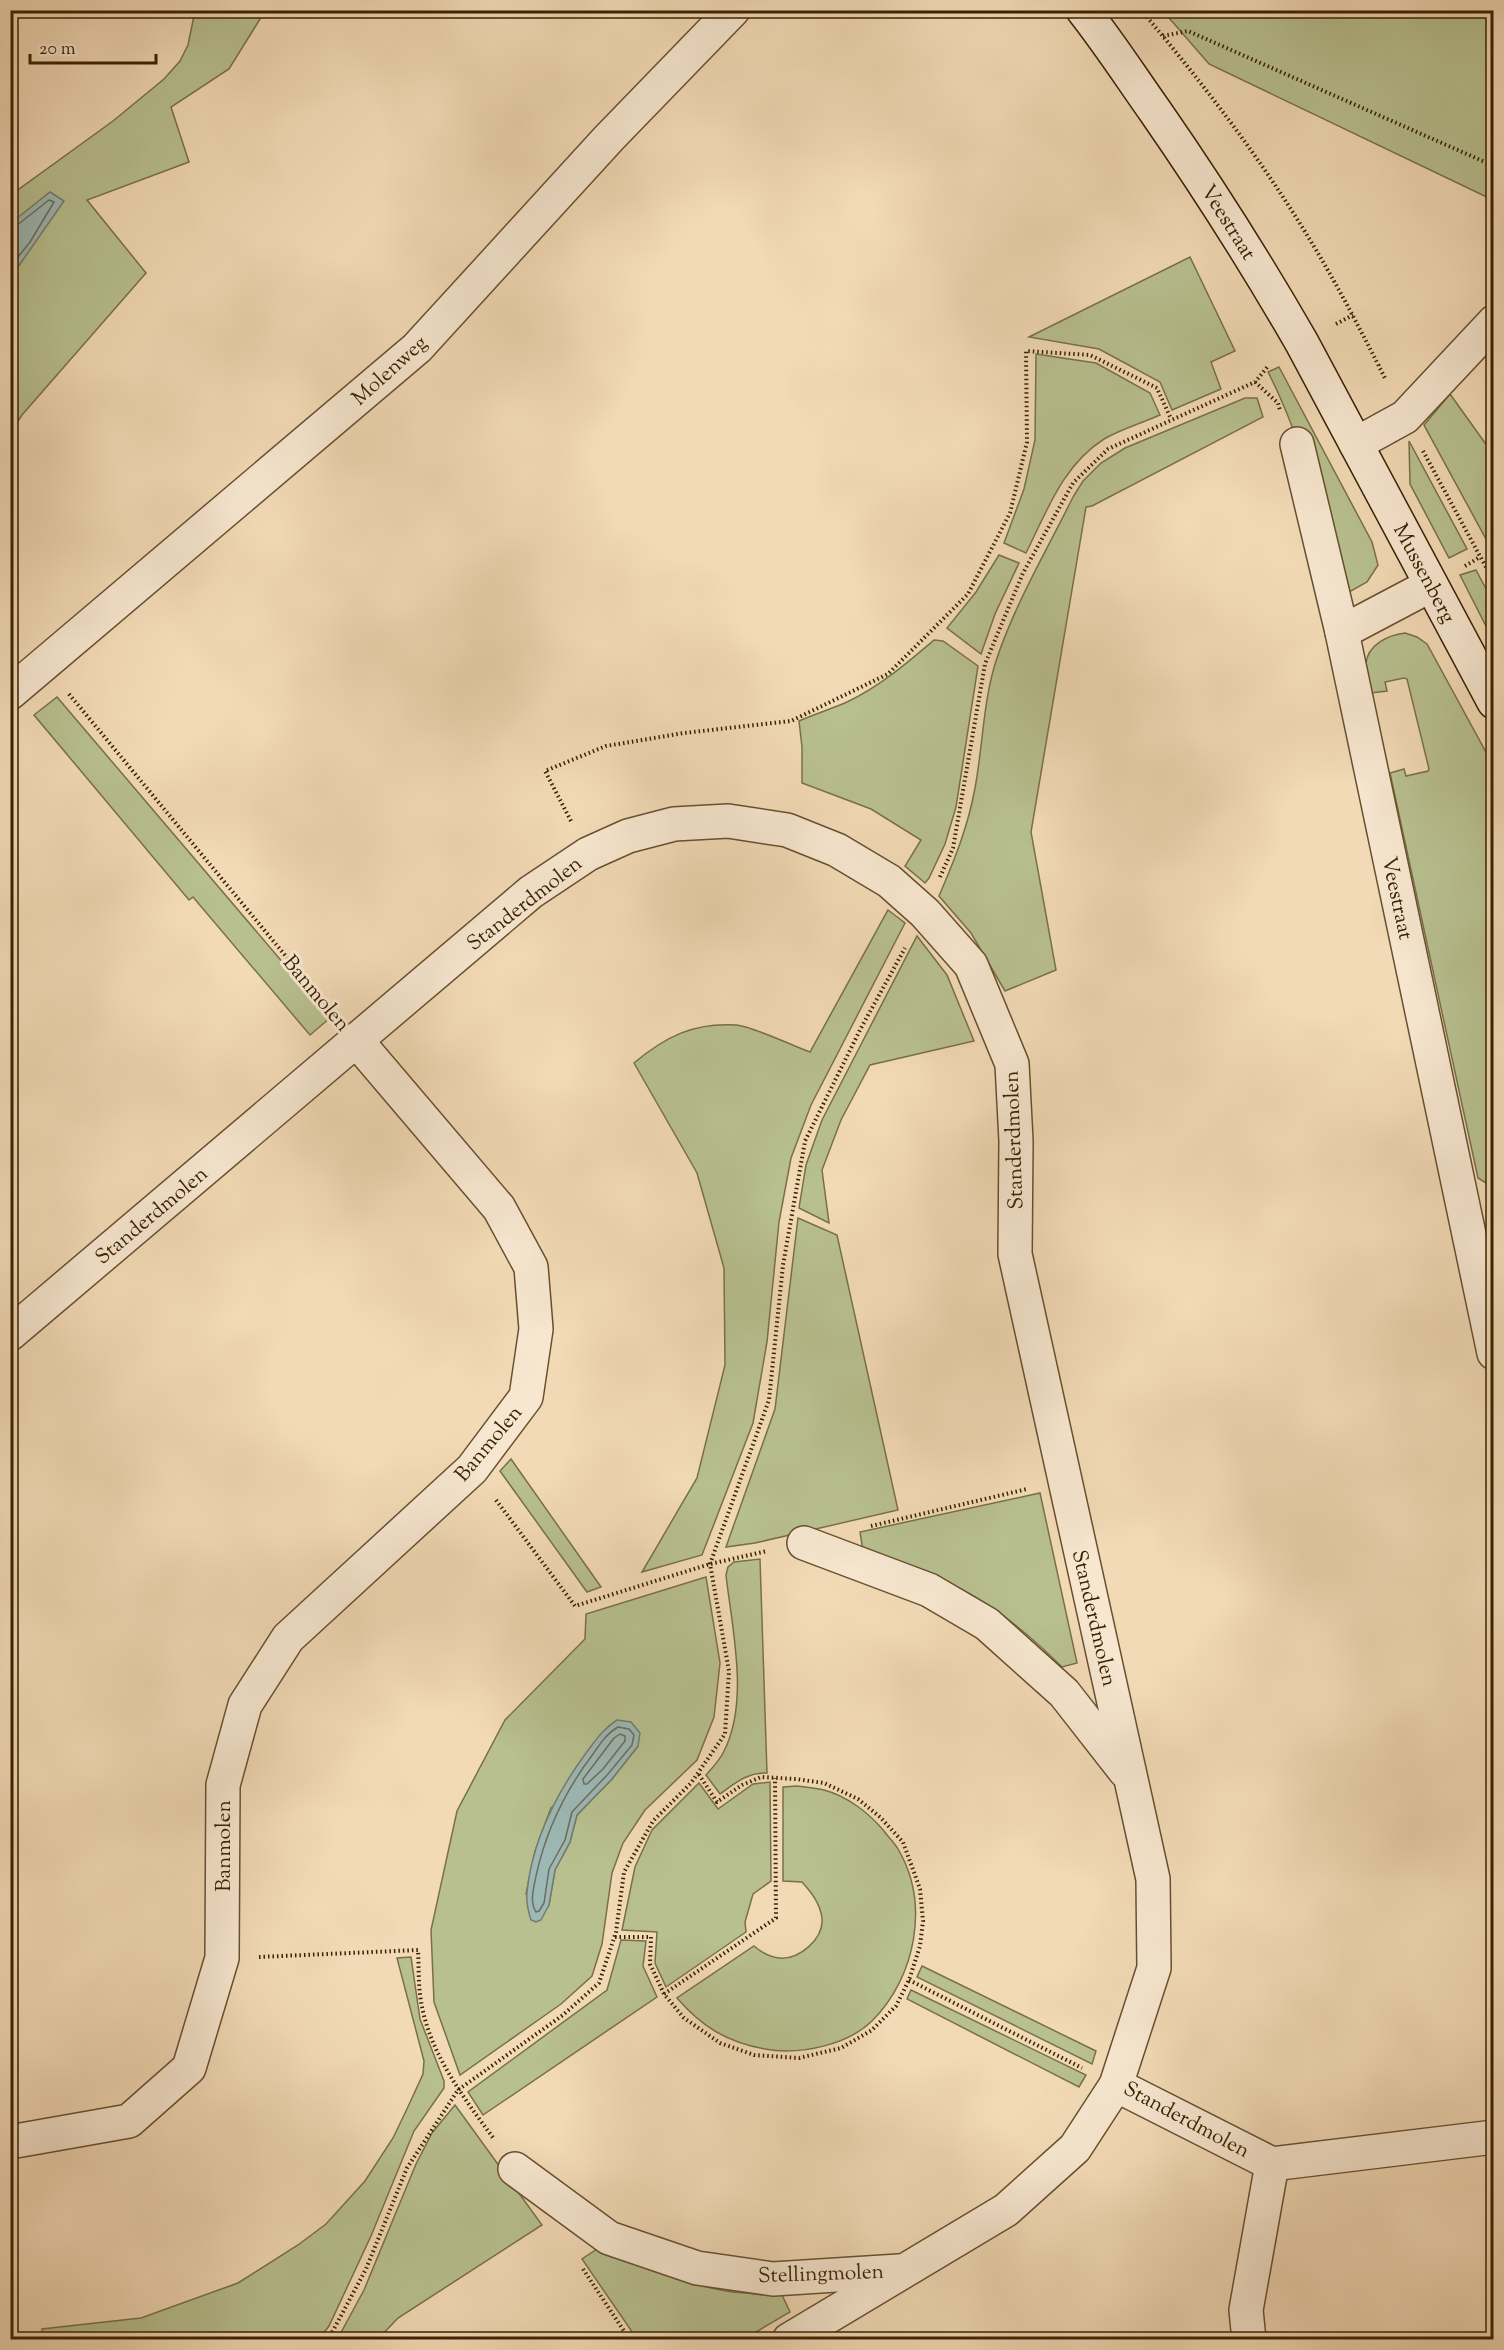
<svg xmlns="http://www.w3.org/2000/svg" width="1504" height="2350" font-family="'Sorts Mill Goudy',serif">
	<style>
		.green { fill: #b8c090; stroke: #797049; stroke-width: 1.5; fill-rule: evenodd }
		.water { fill: #9db9b6; stroke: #757c6e; stroke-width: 1.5 }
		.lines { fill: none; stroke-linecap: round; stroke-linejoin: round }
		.shore { stroke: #6c6d5c; stroke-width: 1.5 }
		.street-casing { stroke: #684f2f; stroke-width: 36 }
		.secondary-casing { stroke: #3a2102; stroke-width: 36 }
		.path { stroke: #3a2102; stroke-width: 4; stroke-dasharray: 1.5 3; stroke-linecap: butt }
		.street { stroke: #f7e7d0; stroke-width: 33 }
		.secondary { stroke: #f7e7d0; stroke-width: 33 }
		.labels { text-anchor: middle; stroke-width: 6; stroke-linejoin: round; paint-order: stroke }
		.street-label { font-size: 21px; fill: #3a2102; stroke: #f7e7d0 }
	</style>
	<rect width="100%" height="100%" fill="#f2dab6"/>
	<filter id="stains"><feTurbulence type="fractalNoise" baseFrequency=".00333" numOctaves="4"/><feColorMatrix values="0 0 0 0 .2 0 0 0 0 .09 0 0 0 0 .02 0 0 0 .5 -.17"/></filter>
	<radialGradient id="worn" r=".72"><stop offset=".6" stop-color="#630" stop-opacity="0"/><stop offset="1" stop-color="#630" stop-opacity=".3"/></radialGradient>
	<g class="green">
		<polygon points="195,11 265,11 229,69 171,107 189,162 87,200 146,273 22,415 11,432 11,195 113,121 164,79 180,61 188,45"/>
		<polygon points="1163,11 1493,11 1493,200 1209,64"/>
		<polygon points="1190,257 1235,351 1211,362 1221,389 1172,410 1160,382 1099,349 1029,337"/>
		<path d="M 1036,354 L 1096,363 L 1150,393 L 1160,415 C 1142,423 1121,429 1104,439 C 1063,465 1047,511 1026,553 L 1004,543 L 1024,489 L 1035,440 Z"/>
		<path d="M 1279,367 L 1372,542 L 1378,565 L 1367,582 L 1344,595 C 1321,520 1304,442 1268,372 Z"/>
		<polygon points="1450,394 1493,454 1493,552 1424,425"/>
		<path d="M 1245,398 L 1257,398 L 1263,417 L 1092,506 L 1086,507 L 1031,832 L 1056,970 L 1005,991 L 971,933 L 939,896 C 954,861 968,827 975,788 C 983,746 983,699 997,658 C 1016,602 1047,550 1073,497 L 1083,481 L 1101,463 L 1125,448 Z"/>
		<polygon points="1409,441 1467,549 1449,558 1410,484"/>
		<polygon points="999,555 1019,563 995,614 981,654 947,628 976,592"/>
		<polygon points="1476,570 1493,602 1493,640 1460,575"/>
		<path d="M 1405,633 L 1417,637 L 1427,644 L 1493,765 L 1493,1197 L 1491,1186 L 1478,1178 L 1390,773 L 1404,769 L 1406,776 L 1428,771 L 1429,769 L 1407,679 L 1404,678 L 1385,682 L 1387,691 L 1371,693 C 1369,684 1365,673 1366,664 C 1367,645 1388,635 1405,633 Z"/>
		<path d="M 934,640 L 943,641 L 978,666 L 956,807 L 945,844 L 929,878 L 925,883 L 905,866 L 921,840 L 871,809 L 802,783 L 802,747 L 799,721 C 815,714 831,709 847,702 C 879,687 907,663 934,640 Z"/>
		<polygon points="57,697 330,1018 310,1035 193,897 189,900 34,715"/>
		<path d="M 888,910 L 905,923 L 811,1105 L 791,1158 L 779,1222 L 767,1342 L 753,1423 L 702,1555 L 642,1572 L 697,1478 L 725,1365 L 724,1268 L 697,1173 L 634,1063 C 665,1037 694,1022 736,1025 C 752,1026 793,1046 810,1052 Z"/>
		<polygon points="917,936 947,975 974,1041 870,1065 841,1120 822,1170 829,1223 799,1208 806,1165 822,1120"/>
		<polygon points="798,1218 837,1235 898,1510 755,1543 726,1547 775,1409"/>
		<polygon points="511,1459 601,1587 587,1592 500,1471"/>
		<path d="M 1040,1493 L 1077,1663 L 1062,1667 C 999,1604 949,1576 863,1551 L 860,1532 Z"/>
		<path d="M 760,1559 L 767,1773 C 748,1772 735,1783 720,1794 L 706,1775 C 712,1768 719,1761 723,1753 C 750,1703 732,1629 726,1575 L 728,1567 L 734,1562 Z"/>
		<path d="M 706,1577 L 720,1663 L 714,1717 L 697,1760 L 645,1810 L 623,1843 L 612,1873 L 602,1944 L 592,1976 L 561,2004 L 460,2075 L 434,2002 L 431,1930 L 457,1811 L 505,1720 L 585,1639 L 586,1614 ZM 638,1746 L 612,1779 L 577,1815 L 570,1842 L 555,1870 L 549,1905 L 526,1894 L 535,1851 L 551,1808 Z"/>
		<polygon points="770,1782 771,1881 753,1894 745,1922 746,1932 666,1987 655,1963 657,1932 622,1930 635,1867 652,1830 699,1783 718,1809 753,1784"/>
		<path d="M 797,1786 C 806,1787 815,1788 824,1790 C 847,1796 869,1813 884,1831 C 888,1837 894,1842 898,1849 C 930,1903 916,1977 872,2021 C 846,2046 799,2055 765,2049 C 727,2042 702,2027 677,1998 L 754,1946 C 761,1952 768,1957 779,1958 C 799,1960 824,1939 822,1918 C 820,1903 811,1892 802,1882 L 783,1881 L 783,1787 Z"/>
		<polygon points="621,1940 646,1941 643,1966 657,1997 483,2115 468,2092 607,1990"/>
		<polygon points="411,1957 420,2019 444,2081 444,2088 414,2131 371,2236 329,2326 319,2339 42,2339 42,2329 141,2318 238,2283 298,2245 326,2224 365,2181 393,2138 406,2111 423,2074 424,2061 397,1958"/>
		<polygon points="922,1966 1096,2051 1092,2064 917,1977"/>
		<polygon points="911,1990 1086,2075 1079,2087 907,1999"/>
		<polygon points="455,2105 542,2225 398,2318 378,2339 337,2340 364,2290 416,2164 432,2133"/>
		<path d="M 600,2247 C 641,2266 681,2283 726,2291 C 744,2294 763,2294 782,2295 L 790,2312 L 744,2339 L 637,2339 L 582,2259 Z"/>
	</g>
	<g class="water">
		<polygon points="50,192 64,201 11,277 11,223"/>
		<path d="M 617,1720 L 631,1722 L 640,1733 L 638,1746 L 612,1779 L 577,1815 L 570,1842 L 555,1870 L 549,1905 L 541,1920 L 536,1922 L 531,1920 C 528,1911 526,1902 527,1892 C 532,1842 556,1794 586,1753 C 596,1740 603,1729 617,1720 Z"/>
	</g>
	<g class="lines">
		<g class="shore">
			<polyline points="10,227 16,226 49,200 54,202 30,242 10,267"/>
			<path d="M 618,1727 L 629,1729 L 634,1735 L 632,1745 L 608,1774 L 572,1812 L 565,1840 L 549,1869 L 544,1903 L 539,1911 L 536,1912 C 529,1901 534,1888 536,1876 C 546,1830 565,1791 593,1754 C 600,1744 607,1733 618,1727 Z"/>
			<polygon points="620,1734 625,1736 625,1741 603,1769 587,1784 584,1784 583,1779 614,1738"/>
		</g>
		<defs>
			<g id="street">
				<polyline points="1297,444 1342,632 1494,1353"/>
				<polyline points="1356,444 1405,417 1494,322"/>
				<polyline points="1342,632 1431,585"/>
				<polyline points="10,693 417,348 609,138 733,10"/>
				<polyline points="10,1334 531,892 588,854 628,836 674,824 728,821 787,830 837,850 889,881 925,913 971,965 1012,1064 1016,1141 1015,1254 1153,1879 1154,1968 1116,2085 1272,2164 1494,2137"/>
				<polyline points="804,1543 929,1590 987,1624 1064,1693 1125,1771"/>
				<polyline points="10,2142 129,2121 189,2068 222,1958 223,1785 245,1705 288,1638 472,1469 526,1397 536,1329 531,1267 499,1208 356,1040"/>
				<polyline points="515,2169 609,2238 697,2268 773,2279 899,2271"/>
				<polyline points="789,2340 1006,2210 1075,2148 1116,2085"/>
				<polyline points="1249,2340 1246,2310 1272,2164"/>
			</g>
			<path id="secondary" d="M 1083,10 C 1109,43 1131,77 1155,111 C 1207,186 1256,263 1302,343 L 1494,702"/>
		</defs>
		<use href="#street" class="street-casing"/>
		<use href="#secondary" class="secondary-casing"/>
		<g class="path">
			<path d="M 1141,10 C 1201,81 1259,156 1307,235 C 1336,282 1361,331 1386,380"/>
			<polyline points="1163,36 1188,31 1494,166"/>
			<polyline points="1336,324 1353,315"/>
			<polyline points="1255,382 1278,403 1280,410"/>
			<polyline points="1423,451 1494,582"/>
			<polyline points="1465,566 1480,557"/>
			<polyline points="69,694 332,1012"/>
			<polyline points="571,821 545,771 606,746 684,733 791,721 888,674 968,594 1010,513 1027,442 1026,351 1090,355 1157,388 1171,419"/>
			<polyline points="940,877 953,848 985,664 1023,573 1073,483 1108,449 1255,382 1269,365"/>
			<polyline points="496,1500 575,1606 710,1564 767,1551"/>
			<polyline points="871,1526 1027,1489"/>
			<polyline points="615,1937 651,1937 650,1964 664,1994 684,2018 720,2043 754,2055 799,2058 841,2048 872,2030 896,2006 909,1980 920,1946 923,1921 920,1889 903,1842 880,1817 858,1799 824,1783 796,1779 761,1777 742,1785 717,1802 698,1773"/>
			<path d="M 259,1957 L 418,1950 C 419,1967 418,1984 421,2001 C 429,2053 464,2098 494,2139"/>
			<polyline points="909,1980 1082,2068"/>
			<polyline points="664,1994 776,1918 775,1778"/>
			<polyline points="583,2269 630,2340"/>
			<polyline points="328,2340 366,2269 407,2168 458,2090 563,2015 599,1983 616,1932 624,1872 653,1821 691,1783 725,1734 729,1671 710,1564 769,1400 783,1265 805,1141 861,1028 905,948"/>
		</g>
		<use href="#street" class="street"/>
		<use href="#secondary" class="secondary"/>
	</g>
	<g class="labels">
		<g class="street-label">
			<text transform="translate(1229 222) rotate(58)" y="7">Veestraat</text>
			<text transform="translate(389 370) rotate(-42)" y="7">Molenweg</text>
			<text transform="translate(1425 573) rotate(62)" y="7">Mussenberg</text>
			<text transform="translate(1398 898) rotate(78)" y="7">Veestraat</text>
			<text transform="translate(524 903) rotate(-38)" y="7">Standerdmolen</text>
			<text transform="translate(317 993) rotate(50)" y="7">Banmolen</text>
			<text transform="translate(1013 1140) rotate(-92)" y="7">Standerdmolen</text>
			<text transform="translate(151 1215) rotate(-40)" y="7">Standerdmolen</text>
			<text transform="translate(488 1443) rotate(-50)" y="7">Banmolen</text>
			<text transform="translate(1095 1618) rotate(77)" y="7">Standerdmolen</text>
			<text transform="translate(223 1846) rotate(-90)" y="7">Banmolen</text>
			<text transform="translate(1187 2119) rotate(28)" y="7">Standerdmolen</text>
			<text transform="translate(821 2273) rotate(-2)" y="7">Stellingmolen</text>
		</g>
	</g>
	<rect width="1504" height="2350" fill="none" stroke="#f2dab6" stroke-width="36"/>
	<rect x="12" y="12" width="1480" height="2326" fill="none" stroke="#3a2102" stroke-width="3"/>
	<rect x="18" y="18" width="1468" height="2314" fill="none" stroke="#3a2102" stroke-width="1.5"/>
	<path d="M30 54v9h126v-9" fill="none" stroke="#3a2102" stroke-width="3"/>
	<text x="39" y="54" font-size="18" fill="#3a2102" stroke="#f7e7d0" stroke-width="4.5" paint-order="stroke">20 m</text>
	<rect width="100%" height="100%" filter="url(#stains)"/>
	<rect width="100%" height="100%" fill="url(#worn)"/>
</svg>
